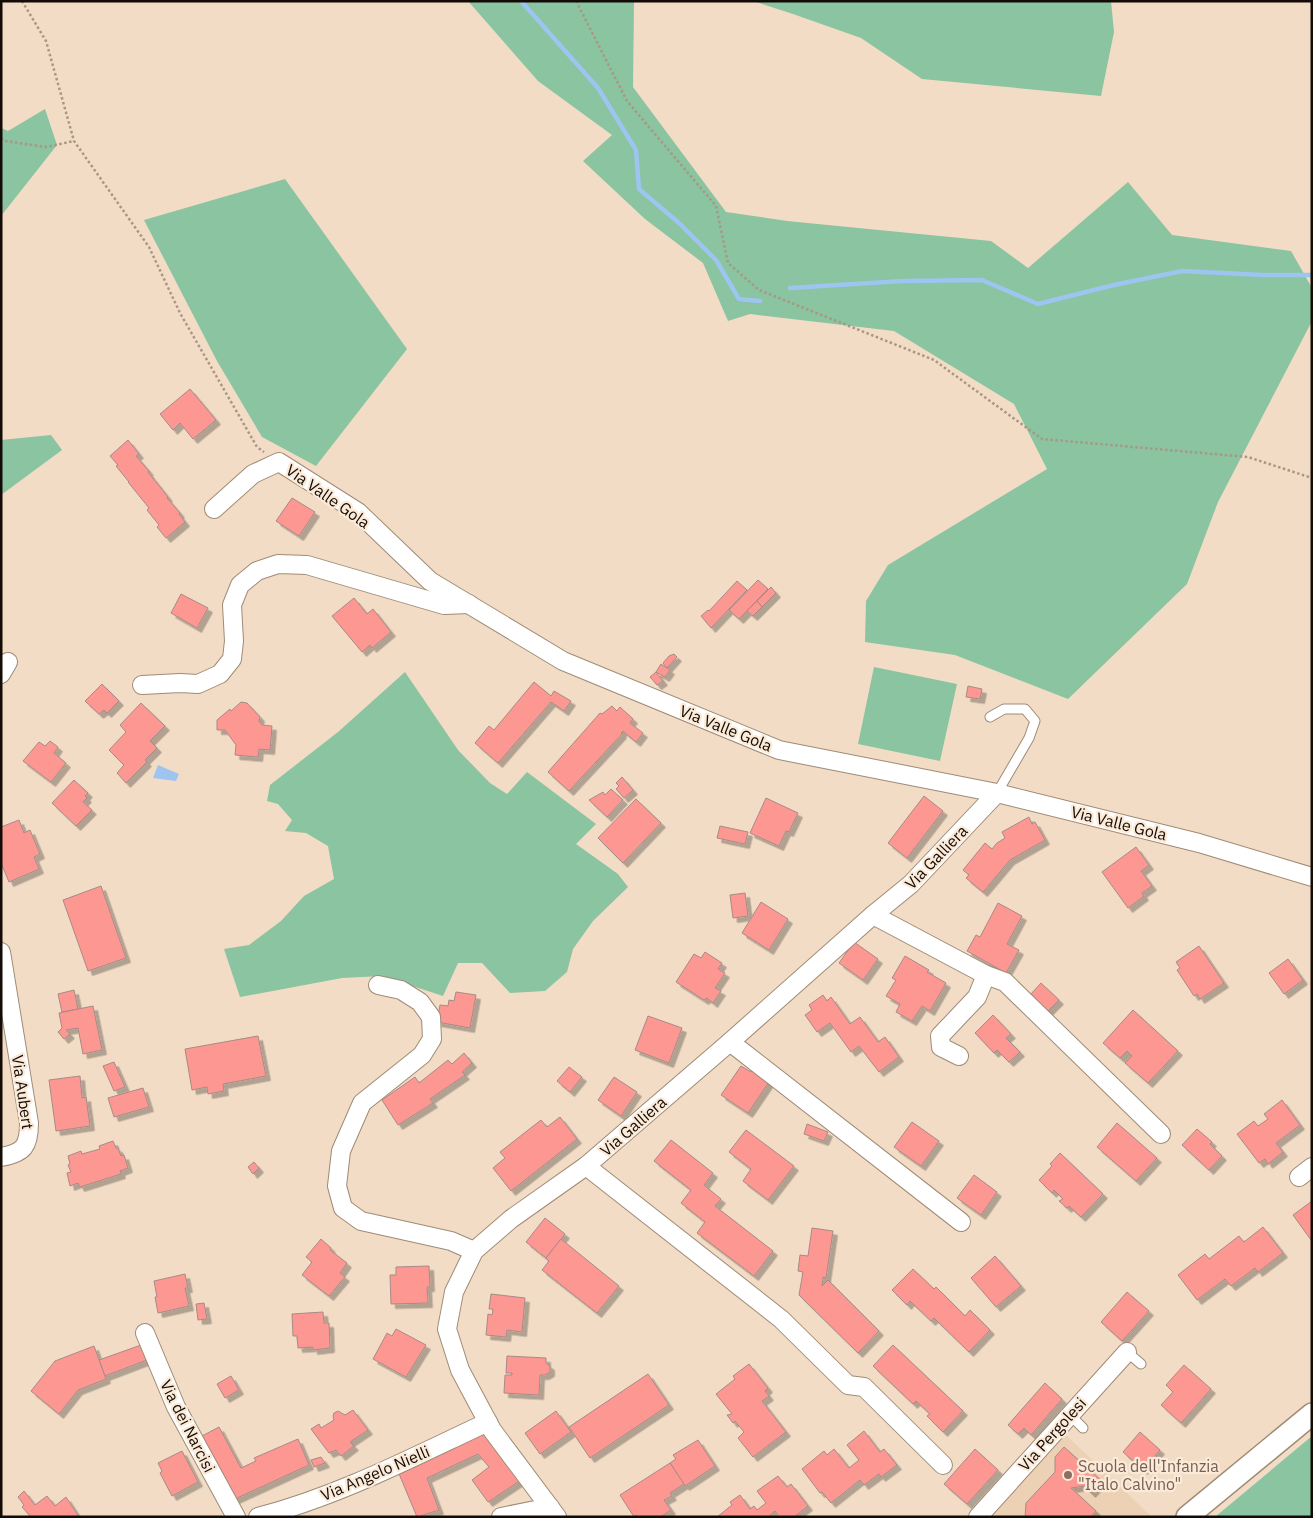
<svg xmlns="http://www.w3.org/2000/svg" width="1313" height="1518" font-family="'IBM Plex Sans',sans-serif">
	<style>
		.built { fill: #edd1b5 }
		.green { fill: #8ac4a0 }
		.water { fill: #9ec4f0 }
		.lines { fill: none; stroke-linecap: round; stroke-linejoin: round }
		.stream { stroke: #9ec4f0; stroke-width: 4.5 }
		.building { fill: #fd9792; stroke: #a98987; filter: url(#shadow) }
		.service-casing { stroke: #9f8b76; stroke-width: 11 }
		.minor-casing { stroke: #9f8b76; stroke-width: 20 }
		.tertiary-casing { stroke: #9f8b76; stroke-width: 24 }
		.path { stroke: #a89785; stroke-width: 2.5; stroke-dasharray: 2.5 2.5; stroke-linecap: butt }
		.service { stroke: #fff; stroke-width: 9 }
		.minor { stroke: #fff; stroke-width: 18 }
		.tertiary { stroke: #fff; stroke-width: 21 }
		.education-dot { fill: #8d6e63; stroke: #fcead8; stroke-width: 2 }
		.labels { text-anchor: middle; stroke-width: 4.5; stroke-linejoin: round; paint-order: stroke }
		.street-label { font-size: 16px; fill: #130b05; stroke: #fcead8 }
		.education-label { font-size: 16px; fill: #785e54; stroke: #fcead8; text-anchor: start }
	</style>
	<defs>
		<filter id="shadow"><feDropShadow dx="4.5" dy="4.5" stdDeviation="0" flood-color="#0004"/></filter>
	</defs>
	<rect width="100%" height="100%" fill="#f2dcc5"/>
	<polygon class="built" points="1065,1434 1152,1517 990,1517"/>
	<g class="green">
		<polygon points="468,1 634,1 633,87 726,212 787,221 991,241 1028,268 1128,182 1172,235 1291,251 1312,288 1312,321 1218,502 1187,584 1068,699 955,655 865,642 866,601 888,565 1047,469 1014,404 894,331 750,314 728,321 703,263 645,219 583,161 612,135 538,81"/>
		<polygon points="753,1 1111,1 1114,32 1101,96 922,79 861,38 793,14"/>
		<polygon points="45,109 57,145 1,216 1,128 8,131"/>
		<polygon points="285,179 407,349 316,466 262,437 217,361 144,220"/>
		<polygon points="51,435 62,450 1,495 1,440"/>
		<polygon points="874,667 957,684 940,761 858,744"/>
		<polygon points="405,672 458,750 490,783 507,794 527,772 596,824 576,844 618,874 628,887 593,921 573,949 567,972 545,991 510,993 482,963 458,963 443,996 382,976 342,978 240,997 224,949 249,945 281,921 304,896 334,879 328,846 306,833 285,831 292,820 278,804 267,801 270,785 338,732"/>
		<polygon points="1312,1436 1312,1517 1215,1517"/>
	</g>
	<polygon class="water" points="158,765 179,774 176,781 153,778"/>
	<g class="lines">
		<g class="stream">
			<polyline points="521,1 598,88 636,150 639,189 679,223 716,260 739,299 760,301"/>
			<polyline points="790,288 902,281 982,280 1038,304 1114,285 1182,271 1263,275 1312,275"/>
		</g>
	</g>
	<g class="building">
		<polygon points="190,389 216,420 193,439 180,423 173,430 160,414"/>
		<polygon points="128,440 139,454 136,456 149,471 148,472 168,497 167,498 180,513 179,514 185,522 166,538 157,527 159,525 147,510 149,508 128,482 129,482 116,466 118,465 110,456"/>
		<polygon points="292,498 315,512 299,536 276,521"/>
		<polygon points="758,580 768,589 739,619 729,610"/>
		<polygon points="737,581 747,590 711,628 701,616 708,610 709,611"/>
		<polygon points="771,587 776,593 762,607 757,601"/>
		<polygon points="181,594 208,608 197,628 171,613"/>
		<polygon points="354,598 367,614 373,609 391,632 372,648 370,645 362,652 332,616"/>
		<polygon points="757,601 762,607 753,616 747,611"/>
		<polygon points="674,654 677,657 667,668 663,663 669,656"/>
		<polygon points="661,664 670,670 665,677 656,672"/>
		<polygon points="656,672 663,681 657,685 650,677"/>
		<polygon points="534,682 551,696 554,691 571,701 564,711 551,702 498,763 475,743 489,726 494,730"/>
		<polygon points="102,684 119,701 107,713 104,710 99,714 85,701"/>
		<polygon points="968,686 982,689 980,699 966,697"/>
		<polygon points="241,702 247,703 260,717 259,721 262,725 272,726 270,750 259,749 258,757 235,755 236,745 225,730 217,730 217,720 230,709 231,711"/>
		<polygon points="141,703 165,726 150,741 157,748 145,760 147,762 126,783 117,773 124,765 109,750 126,732 120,725"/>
		<polygon points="612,706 617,711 620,707 633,719 630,723 643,733 636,742 623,731 621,733 622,734 569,791 548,772 600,713 602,714"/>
		<polygon points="50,741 58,747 54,753 66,763 51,782 23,761 39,742 45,746"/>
		<polygon points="622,777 633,790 624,798 616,789 619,786 616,783"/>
		<polygon points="74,780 88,793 85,796 87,798 83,802 92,810 76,826 52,803"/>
		<polygon points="611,789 623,800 607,817 589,800 603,792 605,795"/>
		<polygon points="924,796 943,811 907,858 888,843"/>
		<polygon points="766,798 798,813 789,832 786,831 779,846 750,833"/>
		<polygon points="636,799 661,823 623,863 598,838"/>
		<polygon points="1029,817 1032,824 1035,822 1045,840 1010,860 983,892 966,878 969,875 963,870 985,843 992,849 997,843 1005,838 1002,832"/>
		<polygon points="19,820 24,833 30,830 40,854 34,857 39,869 9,882 1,863 1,827"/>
		<polygon points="720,826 748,832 745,844 717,838"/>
		<polygon points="1136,847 1149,865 1141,871 1152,886 1142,893 1144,896 1128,908 1102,872"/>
		<polygon points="101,886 126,958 88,971 63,900"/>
		<polygon points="745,893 748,916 733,918 730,895"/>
		<polygon points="761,902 788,919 769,950 742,933"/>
		<polygon points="998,903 1022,916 1007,944 1019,950 1006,973 967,951 976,935 980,937"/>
		<polygon points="854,942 878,959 863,980 839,963"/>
		<polygon points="1199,946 1224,983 1200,999 1197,994 1194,996 1177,970 1180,968 1176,962"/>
		<polygon points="705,952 722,963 718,969 725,973 715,988 721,991 713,1003 707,998 704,1000 676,982 694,954 701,958"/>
		<polygon points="905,956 929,970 927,972 946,983 930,1011 922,1006 912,1021 896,1012 900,1004 886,996 896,980 892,978"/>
		<polygon points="1288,959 1303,980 1284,994 1269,973"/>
		<polygon points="1041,983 1059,1000 1048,1011 1030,995"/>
		<polygon points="74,990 78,1009 62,1012 58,994"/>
		<polygon points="456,992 476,995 470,1028 437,1022 440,1005 448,1006 449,1000 454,1001"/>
		<polygon points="823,995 827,1001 831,997 850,1024 860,1017 878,1042 885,1037 899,1057 879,1072 859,1046 851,1052 830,1023 817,1032 805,1015 812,1010 809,1005"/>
		<polygon points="93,1006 102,1050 83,1054 78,1028 66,1030 70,1034 64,1039 58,1032 62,1028 59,1013"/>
		<polygon points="1133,1010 1178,1051 1148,1083 1125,1063 1132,1056 1127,1051 1120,1058 1103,1043"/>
		<polygon points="993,1015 1011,1034 1006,1038 1020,1052 1009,1062 997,1050 994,1053 975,1033"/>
		<polygon points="648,1016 682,1028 669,1063 635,1050"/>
		<polygon points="258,1036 266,1076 223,1084 224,1091 208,1094 207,1087 192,1090 185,1049"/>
		<polygon points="464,1053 472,1063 462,1072 465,1075 430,1099 433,1103 398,1125 382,1100 415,1077 419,1083 448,1060 452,1064"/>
		<polygon points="114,1062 125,1087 114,1091 103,1066"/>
		<polygon points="741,1066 751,1072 754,1068 771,1079 748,1113 721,1095"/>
		<polygon points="569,1067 582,1077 570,1092 557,1081"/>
		<polygon points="80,1076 82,1098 86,1097 90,1126 56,1131 49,1080"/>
		<polygon points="614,1077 637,1092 621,1116 598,1100"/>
		<polygon points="143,1088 149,1107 114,1117 108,1098"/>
		<polygon points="1282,1100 1300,1125 1276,1143 1283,1152 1268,1164 1265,1159 1259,1163 1237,1134 1254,1121 1258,1126 1268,1119 1264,1114"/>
		<polygon points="560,1117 577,1139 511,1191 493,1168 505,1158 500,1152 541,1120 547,1127"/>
		<polygon points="912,1122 939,1141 921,1166 894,1147"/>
		<polygon points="1117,1123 1157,1158 1136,1181 1097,1147"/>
		<polygon points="807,1124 828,1132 824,1141 804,1134"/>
		<polygon points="1197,1129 1212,1142 1210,1144 1222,1156 1209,1170 1182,1145"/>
		<polygon points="746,1130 794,1166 768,1200 743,1181 751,1169 729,1152"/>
		<polygon points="671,1140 713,1173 704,1185 721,1199 715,1206 773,1251 754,1276 697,1233 705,1222 681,1203 691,1190 654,1161"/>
		<polygon points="113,1141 116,1148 118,1148 121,1156 124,1155 128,1168 120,1171 121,1174 80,1187 78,1183 70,1186 67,1173 71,1172 68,1165 70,1164 68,1156 81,1151 82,1154 100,1149 99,1146"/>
		<polygon points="1060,1153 1103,1194 1081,1217 1069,1206 1067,1208 1059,1201 1063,1199 1054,1190 1052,1193 1039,1180 1052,1166 1050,1164"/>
		<polygon points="254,1162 259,1168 253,1174 248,1167"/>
		<polygon points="974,1175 997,1192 981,1215 957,1198"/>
		<polygon points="1312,1201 1312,1240 1311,1240 1293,1215"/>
		<polygon points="545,1218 565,1234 546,1258 526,1242"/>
		<polygon points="1263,1227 1283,1253 1258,1272 1255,1268 1231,1286 1225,1279 1197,1300 1178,1275 1205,1254 1209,1259 1239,1236 1244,1242"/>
		<polygon points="812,1228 833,1231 826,1278 823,1277 822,1286 828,1280 879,1331 858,1353 799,1295 803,1272 798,1271 800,1255 808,1256"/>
		<polygon points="321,1239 331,1248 330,1250 347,1263 340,1273 345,1277 329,1296 302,1275 312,1262 306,1257"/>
		<polygon points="561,1239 619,1286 597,1313 542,1270 549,1261 546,1258"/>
		<polygon points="995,1256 1021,1286 996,1307 971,1278"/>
		<polygon points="429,1266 430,1287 427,1287 428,1303 391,1304 390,1275 396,1275 396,1267"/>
		<polygon points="913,1269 934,1289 936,1287 965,1316 970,1310 990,1330 969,1352 934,1318 931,1321 910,1301 907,1305 892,1290"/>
		<polygon points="185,1274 188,1288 185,1288 189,1306 158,1313 155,1297 157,1297 154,1281"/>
		<polygon points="1127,1292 1149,1311 1122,1341 1101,1322"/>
		<polygon points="491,1294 525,1298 522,1332 507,1330 506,1337 486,1335 488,1314 492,1315 493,1309 489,1309"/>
		<polygon points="204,1303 207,1319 198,1320 196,1304"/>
		<polygon points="323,1312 324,1323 329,1323 330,1348 313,1350 313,1347 298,1348 297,1336 293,1336 292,1314"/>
		<polygon points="396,1329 426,1345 406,1377 373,1359 387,1333 392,1336"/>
		<polygon points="141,1345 147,1360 105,1376 99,1360"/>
		<polygon points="893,1345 963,1411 943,1432 927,1416 930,1414 916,1401 913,1404 873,1366"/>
		<polygon points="94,1346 106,1379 78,1390 59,1414 31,1391 55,1361"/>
		<polygon points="507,1356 546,1358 546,1363 550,1366 550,1372 545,1375 540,1375 539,1395 504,1393 505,1375 512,1375 512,1373 506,1373"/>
		<polygon points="749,1364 768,1388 765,1391 769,1396 762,1401 786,1432 753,1457 738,1438 744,1432 735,1421 733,1423 727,1415 732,1414 716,1394 735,1379 733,1376"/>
		<polygon points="1184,1365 1211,1389 1181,1423 1161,1405 1173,1392 1166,1385"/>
		<polygon points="648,1374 669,1405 590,1458 569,1427"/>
		<polygon points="231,1376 239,1390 225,1398 217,1384"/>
		<polygon points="1045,1383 1062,1399 1031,1435 1024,1428 1018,1434 1008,1425"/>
		<polygon points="353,1410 368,1430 350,1442 354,1446 341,1456 336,1450 329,1453 311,1429 319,1424 321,1428 334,1420 333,1416 334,1413 338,1411 345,1415"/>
		<polygon points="556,1411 571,1432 540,1454 525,1433"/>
		<polygon points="219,1427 241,1468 256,1461 254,1458 298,1439 309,1465 235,1499 202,1436"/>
		<polygon points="485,1429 521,1480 488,1502 472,1480 489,1467 478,1454 427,1478 439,1510 417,1517 397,1469"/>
		<polygon points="864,1431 880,1452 884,1449 897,1465 881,1477 879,1474 864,1485 860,1480 831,1503 822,1492 820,1493 802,1469 824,1451 827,1455 834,1449 849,1468 859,1460 847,1445"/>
		<polygon points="1140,1432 1160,1450 1143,1470 1123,1452"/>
		<polygon points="698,1440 715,1466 685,1486 670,1463 676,1459 673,1455"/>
		<polygon points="1064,1447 1102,1481 1091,1493 1084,1486 1071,1488 1096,1511 1091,1517 1025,1517 1026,1503 1055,1472 1055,1457"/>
		<polygon points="975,1449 998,1470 967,1504 944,1484"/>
		<polygon points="182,1451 198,1482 172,1496 160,1473 162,1471 158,1463"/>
		<polygon points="321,1457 325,1463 314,1467 311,1460"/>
		<polygon points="670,1463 684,1484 670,1493 672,1496 664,1500 671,1510 660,1517 637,1517 636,1515 634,1517 620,1495"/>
		<polygon points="778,1476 787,1487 791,1484 808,1506 794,1517 779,1517 775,1511 768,1517 717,1517 732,1505 730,1502 740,1495 750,1509 754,1506 757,1510 766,1503 757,1491"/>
		<polygon points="24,1491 35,1505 47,1496 55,1506 66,1497 79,1517 29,1517 30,1516 22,1507 24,1505 18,1497"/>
	</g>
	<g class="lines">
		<defs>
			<g id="service">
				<polyline points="990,717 1004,709 1025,709 1035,721 1029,738 997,793"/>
				<polyline points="1127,1352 1141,1364"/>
				<polyline points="1070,1415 1083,1428"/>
			</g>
			<g id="minor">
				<polyline points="214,509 253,474 279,462 358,512 430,581 563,661 779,750 997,793 1199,843 1312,877"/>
				<polyline points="1,674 8,662"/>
				<polyline points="142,685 180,683 198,684 220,674 232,659 234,641 232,605 240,585 257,571 278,564 307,565 444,605 469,604"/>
				<polyline points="873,915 986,975 1005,982 1161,1134"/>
				<path d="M 1,952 L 29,1123 C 29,1146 24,1153 1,1157"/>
				<polyline points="378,985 401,990 420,1002 431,1017 432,1039 422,1055 362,1103 341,1151 337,1186 343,1208 361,1221 451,1241 474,1251"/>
				<polyline points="730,1042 961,1222"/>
				<polyline points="959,1056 941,1047 940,1036 977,997 986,975"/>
				<polyline points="586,1166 781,1319 848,1385 864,1387 943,1465"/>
				<polyline points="1299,1177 1312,1167"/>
				<polyline points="145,1333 176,1407 236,1517"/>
				<path d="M 258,1517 C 339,1496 413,1457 488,1422"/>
				<polyline points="501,1517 550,1507"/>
				<polyline points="557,1517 492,1430 460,1370 447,1329 454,1292 474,1251 511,1219 586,1166 730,1042 873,915 911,884 997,793"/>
				<polyline points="978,1517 1127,1352"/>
			</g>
			<polyline id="tertiary" points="1187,1517 1312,1414"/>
		</defs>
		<use href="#service" class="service-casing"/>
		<use href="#minor" class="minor-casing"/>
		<use href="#tertiary" class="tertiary-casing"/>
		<g class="path">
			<polyline points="22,1 46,41 74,141 149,247 180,313 257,447 264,452"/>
			<polyline points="576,1 627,101 716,206 728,263 759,290 934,360 1042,439 1248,457 1312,478"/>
			<polyline points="1,138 5,141 46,147 74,141"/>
		</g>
		<use href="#service" class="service"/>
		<use href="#minor" class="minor"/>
		<use href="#tertiary" class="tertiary"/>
	</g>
	<circle class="education-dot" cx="1068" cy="1475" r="5"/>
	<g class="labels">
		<g class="street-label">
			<text transform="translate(328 496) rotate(35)" y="6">Via Valle Gola</text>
			<text transform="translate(726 728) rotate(22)" y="6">Via Valle Gola</text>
			<text transform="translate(1119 823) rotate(14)" y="6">Via Valle Gola</text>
			<text transform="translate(936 857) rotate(-46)" y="6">Via Galliera</text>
			<text transform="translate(23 1092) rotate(82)" y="6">Via Aubert</text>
			<text transform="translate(633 1126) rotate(-41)" y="6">Via Galliera</text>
			<text transform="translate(188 1426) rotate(63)" y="6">Via dei Narcisi</text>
			<text transform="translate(1052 1434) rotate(-48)" y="6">Via Pergolesi</text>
			<text transform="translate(375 1473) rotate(-23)" y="6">Via Angelo Nielli</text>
		</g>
		<g class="education-label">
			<text x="1078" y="1472">Scuola dell'Infanzia<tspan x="1078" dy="18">"Italo Calvino"</tspan></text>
		</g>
	</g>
	<rect width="1313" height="1518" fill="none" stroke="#130b05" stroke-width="5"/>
</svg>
